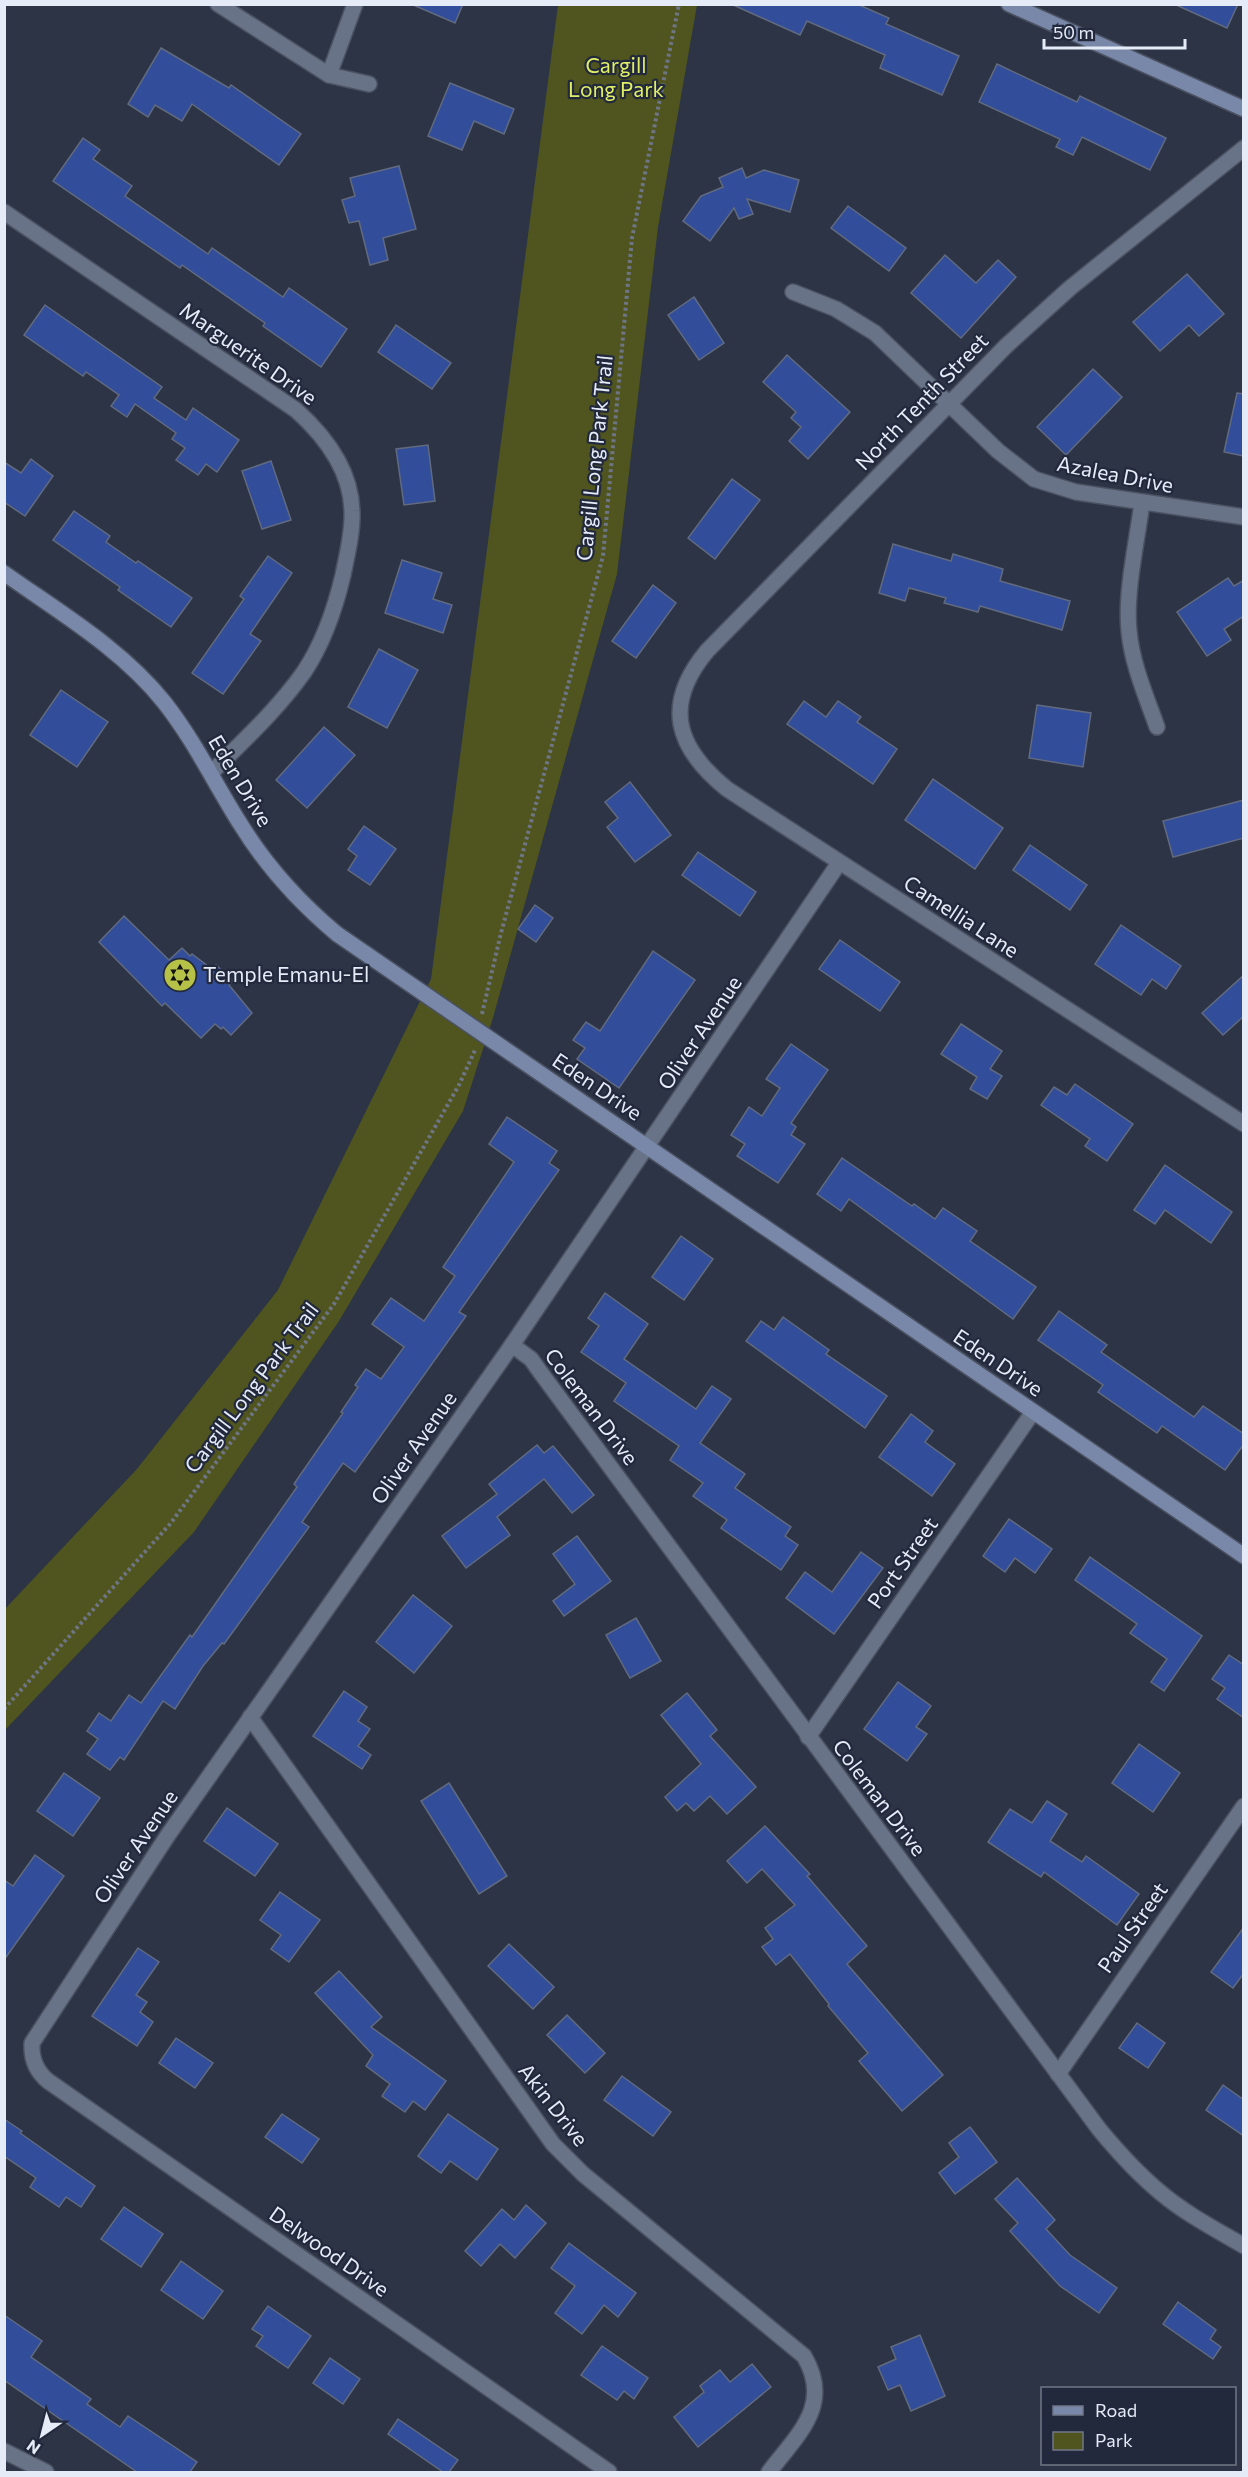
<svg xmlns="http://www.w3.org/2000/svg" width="1248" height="2477" font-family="Commissioner,sans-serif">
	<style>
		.green { fill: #50551f }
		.building { fill: #324d99; stroke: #616a7f; stroke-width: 1.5 }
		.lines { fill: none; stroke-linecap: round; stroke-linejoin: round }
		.street-casing { stroke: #4a5161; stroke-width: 18 }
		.secondary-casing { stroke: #4a5161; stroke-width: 18 }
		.path { stroke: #6e7585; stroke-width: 4; stroke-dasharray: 3 3; stroke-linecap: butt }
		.street { stroke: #697388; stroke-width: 15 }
		.secondary { stroke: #7987a8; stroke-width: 15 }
		.labels { text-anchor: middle; stroke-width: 4.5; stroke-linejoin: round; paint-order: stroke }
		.park-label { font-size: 21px; fill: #e0ee66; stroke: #22293c }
		.street-label { font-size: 21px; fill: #e5ebf7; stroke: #22293c }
		.poi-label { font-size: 21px; fill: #e5ebf7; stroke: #22293c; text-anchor: start }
	</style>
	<rect width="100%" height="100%" fill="#2c3446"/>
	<polygon class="green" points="558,5 697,5 658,227 617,574 492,1021 463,1111 339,1321 194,1532 5,1730 4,1610 137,1469 278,1290 431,979"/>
	<g class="building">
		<polygon points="411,4 463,4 455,23"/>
		<polygon points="731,4 857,4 889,18 886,24 959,56 942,95 880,68 885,55 807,21 800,35"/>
		<polygon points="1174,4 1238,4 1227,28"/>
		<polygon points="161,48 229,88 231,85 301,134 279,165 192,104 182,121 155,105 148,117 128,104"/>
		<polygon points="997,64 1077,102 1080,96 1166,138 1150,170 1082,137 1073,155 1056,147 1060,139 979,102"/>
		<polygon points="450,83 514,109 504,134 474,121 462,150 428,136"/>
		<polygon points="83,138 100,150 93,159 132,186 125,196 208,254 212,248 283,297 289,288 347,329 321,367 263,326 265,323 182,265 180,268 53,181"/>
		<polygon points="399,166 416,229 383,238 388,260 370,265 359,221 349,223 342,200 355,196 350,178"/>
		<polygon points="742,168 746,178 764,170 799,180 790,212 747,199 753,214 739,219 734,208 710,241 683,221 701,196 723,187 719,178"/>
		<polygon points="848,206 906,248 889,271 831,228"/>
		<polygon points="945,255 976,283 998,260 1016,277 961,338 911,293"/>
		<polygon points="1187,274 1224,314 1199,336 1189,325 1160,351 1133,322"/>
		<polygon points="694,297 724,343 699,360 668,315"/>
		<polygon points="45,305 162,387 154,398 186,420 193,408 239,440 217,472 206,464 198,475 176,460 185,448 172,439 176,433 135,404 127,417 111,406 119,395 86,372 83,376 24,335"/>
		<polygon points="396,325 451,363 432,389 378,352"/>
		<polygon points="787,355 850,412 808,459 789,441 801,427 791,418 796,412 763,382"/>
		<polygon points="1093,369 1122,397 1066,455 1037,427"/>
		<polygon points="1237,393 1244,394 1244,456 1224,452"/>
		<polygon points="428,445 435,501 404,505 396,449"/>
		<polygon points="31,459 53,476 25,516 4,502 4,462 21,473"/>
		<polygon points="271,461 291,520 262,529 242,471"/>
		<polygon points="732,479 760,500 715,559 688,538"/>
		<polygon points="74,511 110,536 106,542 136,563 138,561 192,598 171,627 118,590 120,587 53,540"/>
		<polygon points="893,544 951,561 953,554 1003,569 1000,581 1070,601 1062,630 980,606 978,612 944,603 946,598 909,588 905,601 879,593"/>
		<polygon points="268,556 292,573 250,634 261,641 223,694 192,673 244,599 240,596"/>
		<polygon points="402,560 442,573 433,599 452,605 443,633 385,613"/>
		<polygon points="1228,578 1234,586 1244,580 1244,616 1224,629 1231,640 1207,656 1177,612"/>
		<polygon points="653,585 676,603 636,658 612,641"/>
		<polygon points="379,649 418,670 387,728 348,707"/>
		<polygon points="61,690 108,722 77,767 30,735"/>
		<polygon points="804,701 826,717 838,701 861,717 857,722 897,749 873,784 787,724"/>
		<polygon points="1037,705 1091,713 1083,767 1029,758"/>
		<polygon points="324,727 355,755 307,808 276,780"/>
		<polygon points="933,779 1003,828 975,869 905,820"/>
		<polygon points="630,782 671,835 635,862 607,827 618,818 605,802"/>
		<polygon points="1244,800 1244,838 1173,857 1163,821"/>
		<polygon points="364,826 396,849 370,885 348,870 357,856 348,849"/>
		<polygon points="1030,845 1087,885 1070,910 1013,870"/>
		<polygon points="698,852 756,892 740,916 682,875"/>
		<polygon points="535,905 553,918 536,942 518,929"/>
		<polygon points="124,916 169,960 182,948 190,956 192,954 212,969 216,965 233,980 229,985 252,1013 231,1035 223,1027 221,1029 215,1024 201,1038 165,1003 162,1006 99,942"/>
		<polygon points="1121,925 1181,966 1166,989 1152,979 1141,995 1095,964"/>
		<polygon points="840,940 900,982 880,1011 819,969"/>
		<polygon points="653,951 695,980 619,1088 577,1059 585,1048 573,1040 586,1022 600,1031"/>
		<polygon points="1244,975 1244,1016 1223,1035 1202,1013"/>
		<polygon points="961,1024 1002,1051 990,1069 1002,1076 987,1099 970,1089 977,1077 941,1054"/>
		<polygon points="791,1044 828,1070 791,1123 796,1127 791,1135 805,1144 778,1183 737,1156 745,1144 731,1135 749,1107 762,1116 780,1088 766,1079"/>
		<polygon points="1075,1084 1133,1124 1107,1161 1085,1146 1090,1139 1041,1105 1054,1087 1067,1095"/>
		<polygon points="507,1117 557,1151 549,1163 559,1170 459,1312 466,1316 355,1472 343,1463 302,1522 309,1527 224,1644 222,1643 203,1666 175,1709 163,1701 124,1760 120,1757 110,1770 87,1754 98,1739 87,1731 99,1713 111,1721 129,1695 141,1703 190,1635 192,1637 297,1487 294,1484 343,1413 341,1412 358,1387 355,1385 366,1369 381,1379 404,1347 372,1324 391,1298 424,1321 455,1276 443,1267 514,1162 489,1144"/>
		<polygon points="842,1158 912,1206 914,1204 935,1219 943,1208 977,1231 970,1241 1036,1287 1013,1319 849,1199 841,1211 817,1194"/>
		<polygon points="1165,1165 1232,1212 1211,1243 1165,1210 1155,1224 1134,1210"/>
		<polygon points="681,1236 713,1259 684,1300 652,1277"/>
		<polygon points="605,1293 648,1324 624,1359 696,1409 712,1386 731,1399 700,1443 745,1474 735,1488 791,1527 785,1536 798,1545 781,1570 721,1528 727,1520 693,1496 703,1483 670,1460 679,1446 614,1401 626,1383 581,1352 599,1326 588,1318"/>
		<polygon points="1059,1311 1107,1345 1101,1352 1194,1417 1203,1406 1244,1434 1244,1444 1225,1470 1162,1426 1157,1433 1098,1392 1103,1385 1038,1340"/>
		<polygon points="783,1317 829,1350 826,1354 887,1396 865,1428 746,1341 761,1321 774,1330"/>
		<polygon points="911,1414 933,1431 925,1442 955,1464 932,1496 879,1457"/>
		<polygon points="537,1445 544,1453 553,1446 594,1495 572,1513 544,1479 497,1517 510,1535 466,1568 442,1536 497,1494 489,1484"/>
		<polygon points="1009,1519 1052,1549 1035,1573 1015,1558 1005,1572 983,1556"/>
		<polygon points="577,1536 611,1581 564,1616 553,1601 575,1584 553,1554"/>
		<polygon points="861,1552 883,1568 834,1634 786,1598 805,1572 832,1592"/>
		<polygon points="1090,1557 1202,1636 1164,1691 1151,1682 1167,1659 1130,1633 1137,1624 1075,1580"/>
		<polygon points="413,1595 452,1626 414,1673 376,1642"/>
		<polygon points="636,1618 661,1661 630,1678 606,1635"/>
		<polygon points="1229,1655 1244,1665 1244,1718 1217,1699 1225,1688 1212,1679"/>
		<polygon points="898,1682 931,1706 916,1727 927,1734 907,1761 864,1729"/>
		<polygon points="344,1691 367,1707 358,1721 370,1729 358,1746 371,1755 362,1769 313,1736"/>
		<polygon points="687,1693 717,1730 710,1736 756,1787 727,1814 710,1796 694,1811 686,1803 677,1811 665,1797 701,1764 661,1715"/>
		<polygon points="1139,1744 1180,1773 1153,1812 1112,1783"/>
		<polygon points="64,1773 100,1798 73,1836 37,1811"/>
		<polygon points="449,1783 507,1876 479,1894 421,1801"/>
		<polygon points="1047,1801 1067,1814 1050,1841 1082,1862 1086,1856 1139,1894 1117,1925 1044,1872 1041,1877 988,1842 1010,1809 1032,1823"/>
		<polygon points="227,1808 278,1844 255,1876 204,1841"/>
		<polygon points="765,1826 810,1874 807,1876 867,1946 847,1964 943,2075 902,2111 859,2061 868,2053 828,2006 829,2004 790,1954 776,1965 762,1947 773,1939 765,1928 795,1905 762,1869 747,1883 727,1861"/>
		<polygon points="35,1855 64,1876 4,1960 4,1880 13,1886"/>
		<polygon points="280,1892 320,1920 289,1962 271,1949 281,1935 260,1920"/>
		<polygon points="1244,1927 1244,1973 1233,1988 1211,1972"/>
		<polygon points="509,1944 554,1987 533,2009 488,1966"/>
		<polygon points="138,1948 159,1962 136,1995 147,2002 140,2012 153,2022 137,2046 92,2016"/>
		<polygon points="339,1971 382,2017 371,2027 446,2081 425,2110 413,2101 405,2112 382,2096 390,2084 366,2066 373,2055 315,1993"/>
		<polygon points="567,2015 605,2053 585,2073 547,2035"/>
		<polygon points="1137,2023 1165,2043 1148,2068 1119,2048"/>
		<polygon points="176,2038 213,2063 195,2088 159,2063"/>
		<polygon points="622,2076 671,2112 653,2136 604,2100"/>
		<polygon points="1223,2085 1244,2100 1244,2136 1206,2110"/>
		<polygon points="282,2114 319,2139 302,2163 265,2137"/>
		<polygon points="448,2114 498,2149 477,2180 450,2161 441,2173 418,2156"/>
		<polygon points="4,2119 22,2131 20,2133 95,2186 81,2207 66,2197 59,2207 30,2187 36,2178 4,2156"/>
		<polygon points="970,2127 997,2162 955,2194 939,2173 959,2157 949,2143"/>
		<polygon points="1017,2178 1055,2220 1046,2229 1070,2255 1117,2288 1099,2313 1060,2286 1010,2231 1018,2223 995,2199"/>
		<polygon points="526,2205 546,2223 515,2258 500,2244 481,2266 465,2251 502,2209 514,2220"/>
		<polygon points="124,2207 163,2234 141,2267 101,2239"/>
		<polygon points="569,2243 636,2293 618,2317 604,2305 582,2334 555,2313 575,2286 551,2268"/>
		<polygon points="181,2261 223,2291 203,2319 161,2290"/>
		<polygon points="1178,2302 1216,2330 1210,2339 1221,2347 1213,2359 1163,2324"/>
		<polygon points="268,2306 311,2336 288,2368 256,2346 263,2336 252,2329"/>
		<polygon points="4,2315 42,2341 31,2357 91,2399 87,2404 120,2427 128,2416 197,2462 190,2472 137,2472 4,2380"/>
		<polygon points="920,2335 945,2396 911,2411 900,2385 888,2390 878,2367 896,2359 891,2347"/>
		<polygon points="602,2346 648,2378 634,2399 624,2391 617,2400 581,2375"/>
		<polygon points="330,2358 360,2379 343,2404 313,2383"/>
		<polygon points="752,2364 771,2387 698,2447 674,2417 704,2392 700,2386 720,2370 730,2382"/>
		<polygon points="398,2419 458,2460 449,2472 443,2472 388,2434"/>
	</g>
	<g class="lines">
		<defs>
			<g id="street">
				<polyline points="218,4 329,75 355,4"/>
				<polyline points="329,75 369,84"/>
				<path d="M 1244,148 L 1070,288 L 1006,346 L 707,651 C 663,704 675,747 727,789 L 1244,1124"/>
				<path d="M 4,212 L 296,410 C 325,436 351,471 352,511 C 353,532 347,555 343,575 C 335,609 324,642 304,672 C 278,709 243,741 211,773"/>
				<polyline points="793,292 836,309 875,333 998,451 1034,479 1076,492 1244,517"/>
				<path d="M 1142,503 C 1137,541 1125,593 1129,631 C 1132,664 1146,696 1157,727"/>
				<path d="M 512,1345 L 531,1359 L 541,1373 L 1099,2129 C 1118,2152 1138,2174 1161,2193 C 1186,2214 1215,2229 1244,2246"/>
				<path d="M 250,1717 L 553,2144 L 583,2174 L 804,2356 C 833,2405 798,2434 769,2472"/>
				<polyline points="808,1737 1033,1412"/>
				<polyline points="1058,2074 1244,1806"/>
				<polyline points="4,2451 46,2472"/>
				<path d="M 609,2472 L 48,2081 C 36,2071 31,2059 32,2043 L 168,1835 L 512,1345 L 839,863"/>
			</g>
			<g id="secondary">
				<polyline points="1009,4 1244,109"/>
				<path d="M 4,573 C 59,612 122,649 164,702 C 194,740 215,784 241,825 C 267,867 300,903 337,934 L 1244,1556"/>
			</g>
		</defs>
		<use href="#street" class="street-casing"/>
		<use href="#secondary" class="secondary-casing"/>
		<g class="path">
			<polyline points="482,1014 501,933 603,556 632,238 679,4"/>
			<polyline points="4,1709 170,1524 334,1304 459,1085 476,1048"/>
		</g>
		<use href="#street" class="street"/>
		<use href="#secondary" class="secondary"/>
	</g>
	<defs>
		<symbol id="synagogue-disc" viewBox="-11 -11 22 22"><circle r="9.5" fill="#b6c148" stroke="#22293c"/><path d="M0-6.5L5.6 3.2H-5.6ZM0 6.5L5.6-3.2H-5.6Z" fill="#111"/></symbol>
	</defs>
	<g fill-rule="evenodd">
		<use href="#synagogue-disc" x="161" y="956" width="38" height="38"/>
	</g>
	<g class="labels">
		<g class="park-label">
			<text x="616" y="73">Cargill<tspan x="616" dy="24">Long Park</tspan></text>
		</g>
		<g class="street-label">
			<text transform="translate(248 354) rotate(35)" y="7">Marguerite Drive</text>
			<text transform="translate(922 402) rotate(-46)" y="7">North Tenth Street</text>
			<text transform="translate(595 458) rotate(-84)" y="7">Cargill Long Park Trail</text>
			<text transform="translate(1115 475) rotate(11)" y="7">Azalea Drive</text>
			<text transform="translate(240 781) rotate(59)" y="7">Eden Drive</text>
			<text transform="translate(961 917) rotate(33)" y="7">Camellia Lane</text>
			<text transform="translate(700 1033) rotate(-56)" y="7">Oliver Avenue</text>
			<text transform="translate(597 1087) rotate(34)" y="7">Eden Drive</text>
			<text transform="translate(998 1363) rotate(34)" y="7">Eden Drive</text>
			<text transform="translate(252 1388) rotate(-53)" y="7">Cargill Long Park Trail</text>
			<text transform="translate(591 1407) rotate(53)" y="7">Coleman Drive</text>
			<text transform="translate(414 1448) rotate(-55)" y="7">Oliver Avenue</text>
			<text transform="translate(903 1563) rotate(-55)" y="7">Port Street</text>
			<text transform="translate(879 1798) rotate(53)" y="7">Coleman Drive</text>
			<text transform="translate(136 1847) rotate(-56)" y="7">Oliver Avenue</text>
			<text transform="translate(1133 1928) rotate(-55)" y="7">Paul Street</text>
			<text transform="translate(553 2105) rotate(52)" y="7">Akin Drive</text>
			<text transform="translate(329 2252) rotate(35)" y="7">Delwood Drive</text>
		</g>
		<g class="poi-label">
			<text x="203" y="982">Temple Emanu-El</text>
		</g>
	</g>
	<rect width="1248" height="2477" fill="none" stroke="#e5ebf7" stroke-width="12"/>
	<rect x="1041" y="2387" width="195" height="78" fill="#22293c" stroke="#707787" stroke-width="1.5"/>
	<rect x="1053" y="2406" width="30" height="9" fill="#7987a8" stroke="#707787" stroke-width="1.5"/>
	<text x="1095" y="2417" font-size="18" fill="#e5ebf7">Road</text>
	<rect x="1053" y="2432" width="30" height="18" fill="#50551f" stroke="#707787" stroke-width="1.5"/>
	<text x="1095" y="2447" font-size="18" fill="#e5ebf7">Park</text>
	<g transform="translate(42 2435) rotate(215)" stroke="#22293c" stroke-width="4.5" paint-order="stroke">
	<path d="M0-4.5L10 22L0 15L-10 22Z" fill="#e5ebf7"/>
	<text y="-9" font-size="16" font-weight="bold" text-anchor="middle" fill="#e5ebf7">N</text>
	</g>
	<path d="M1044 39v9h141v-9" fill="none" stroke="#e5ebf7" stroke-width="3"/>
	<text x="1053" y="39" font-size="18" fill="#e5ebf7" stroke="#22293c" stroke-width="4.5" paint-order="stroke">50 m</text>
</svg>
